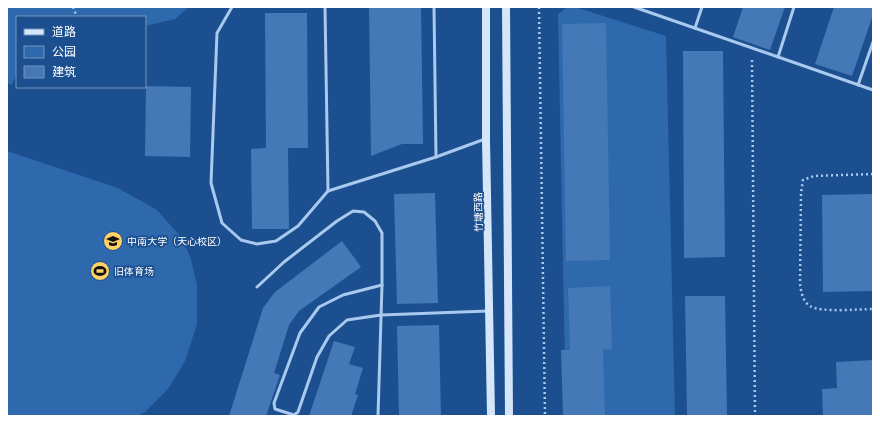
<svg xmlns="http://www.w3.org/2000/svg" width="880" height="423" font-family="'Fira Sans Condensed','Noto Sans SC',sans-serif">
	<style>
		.green { fill: #2e69ad }
		.building { fill: #4478b7 }
		.lines { fill: none; stroke-linecap: round; stroke-linejoin: round }
		.path { stroke: #a9c9ee; stroke-width: 2.5; stroke-dasharray: 2 3; stroke-linecap: butt }
		.service { stroke: #a9c9ee; stroke-width: 3 }
		.secondary { stroke: #d6e6fa; stroke-width: 8 }
		.labels { text-anchor: middle; stroke-width: 3.5; stroke-linejoin: round; paint-order: stroke }
		.street-label { font-size: 10px; fill: #fff; stroke: #1b4f8f }
		.poi-label { font-size: 10px; fill: #fff; stroke: #1b4f8f; text-anchor: start }
	</style>
	<rect width="100%" height="100%" fill="#1b4f8f"/>
	<g class="green">
		<polygon points="7,7 189,7 175,19 145,26 145,17 17,17 17,71 12,85 7,83"/>
		<polygon points="567,7 575,7 666,36 675,416 566,416 558,14"/>
		<polygon points="7,151 118,188 157,210 181,237 190,256 197,285 197,324 185,361 168,389 145,412 138,416 7,416"/>
	</g>
	<g class="building">
		<polygon points="369,7 421,7 423,144 402,144 371,156"/>
		<polygon points="743,7 785,7 770,50 733,37"/>
		<polygon points="834,7 873,7 873,15 852,76 815,64"/>
		<polygon points="265,13 307,13 308,148 288,148 289,229 252,229 251,149 266,148"/>
		<polygon points="606,23 610,260 566,261 562,24"/>
		<polygon points="683,51 723,51 725,257 684,258"/>
		<polygon points="146,86 191,87 190,157 145,156"/>
		<polygon points="435,193 438,303 397,304 394,194"/>
		<polygon points="873,194 873,291 823,292 822,195"/>
		<polygon points="342,241 361,267 299,311 289,325 274,373 280,375 266,416 229,416 263,308 275,292"/>
		<polygon points="610,286 612,349 603,350 605,416 563,416 561,350 570,350 568,288"/>
		<polygon points="685,296 725,296 727,416 687,416"/>
		<polygon points="439,325 441,416 399,416 397,326"/>
		<polygon points="334,341 355,347 349,364 363,368 355,394 358,395 351,416 309,416"/>
		<polygon points="873,360 873,416 823,416 822,389 837,388 836,362"/>
	</g>
	<g class="lines">
		<g class="path">
			<polyline points="73,7 77,17"/>
			<polyline points="539,7 545,416"/>
			<polyline points="752,60 755,416"/>
			<path d="M 873,174 L 814,176 L 803,180 L 801,193 L 800,284 C 801,292 803,302 810,306 C 821,313 859,309 873,309"/>
		</g>
		<g class="service">
			<polyline points="232,7 217,33 211,183 222,223 241,240 257,244 276,241 298,226 328,191 436,157 485,139"/>
			<polyline points="325,7 328,191"/>
			<polyline points="434,7 436,157"/>
			<polyline points="634,7 873,90"/>
			<polyline points="695,28 702,7"/>
			<polyline points="778,57 794,7"/>
			<polyline points="858,85 873,42"/>
			<polyline points="382,285 343,295 319,307 300,333 274,403 275,409 294,415 298,412 317,357 329,336 347,320 381,315 488,311"/>
			<polyline points="257,287 284,262 337,221 353,211 364,212 375,221 382,233 382,285 378,416"/>
		</g>
		<g class="secondary">
			<polyline points="486,7 486,139 491,416"/>
			<polyline points="506,7 509,416"/>
		</g>
	</g>
	<defs>
		<symbol id="university-disc" viewBox="-11 -11 22 22"><circle r="9.5" fill="#ffd166" stroke="#1b4f8f"/><path d="M0-5L7-2L0 1L-7-2ZM-4 1L0 2.5L4 1V4Q0 6-4 4Z" fill="#111"/></symbol>
		<symbol id="stadium-disc" viewBox="-11 -11 22 22"><circle r="9.5" fill="#ffd166" stroke="#1b4f8f"/><path d="M0-5a6.5 5 0 1 0 0 10a6.5 5 0 1 0 0-10ZM-3.5-1.8h7v3.6h-7Z" fill="#111"/></symbol>
	</defs>
	<g fill-rule="evenodd">
		<use href="#university-disc" x="102" y="230" width="22" height="22"/>
		<use href="#stadium-disc" x="89" y="260" width="22" height="22"/>
	</g>
	<g class="labels">
		<g class="street-label">
			<text transform="translate(478 212) rotate(-91)" y="4">竹塘西路</text>
		</g>
		<g class="poi-label">
			<text x="127" y="245">中南大学（天心校区）</text>
			<text x="114" y="275">旧体育场</text>
		</g>
	</g>
	<rect width="880" height="423" fill="none" stroke="#ffffff" stroke-width="16"/>
	<rect x="16" y="16" width="130" height="72" fill="#1b4f8f" stroke="#7695bc"/>
	<rect x="24" y="29" width="20" height="6" fill="#d6e6fa" stroke="#7695bc"/>
	<text x="52" y="36" font-size="12" fill="#ffffff">道路</text>
	<rect x="24" y="46" width="20" height="12" fill="#2e69ad" stroke="#7695bc"/>
	<text x="52" y="56" font-size="12" fill="#ffffff">公园</text>
	<rect x="24" y="66" width="20" height="12" fill="#4478b7" stroke="#7695bc"/>
	<text x="52" y="76" font-size="12" fill="#ffffff">建筑</text>
</svg>
